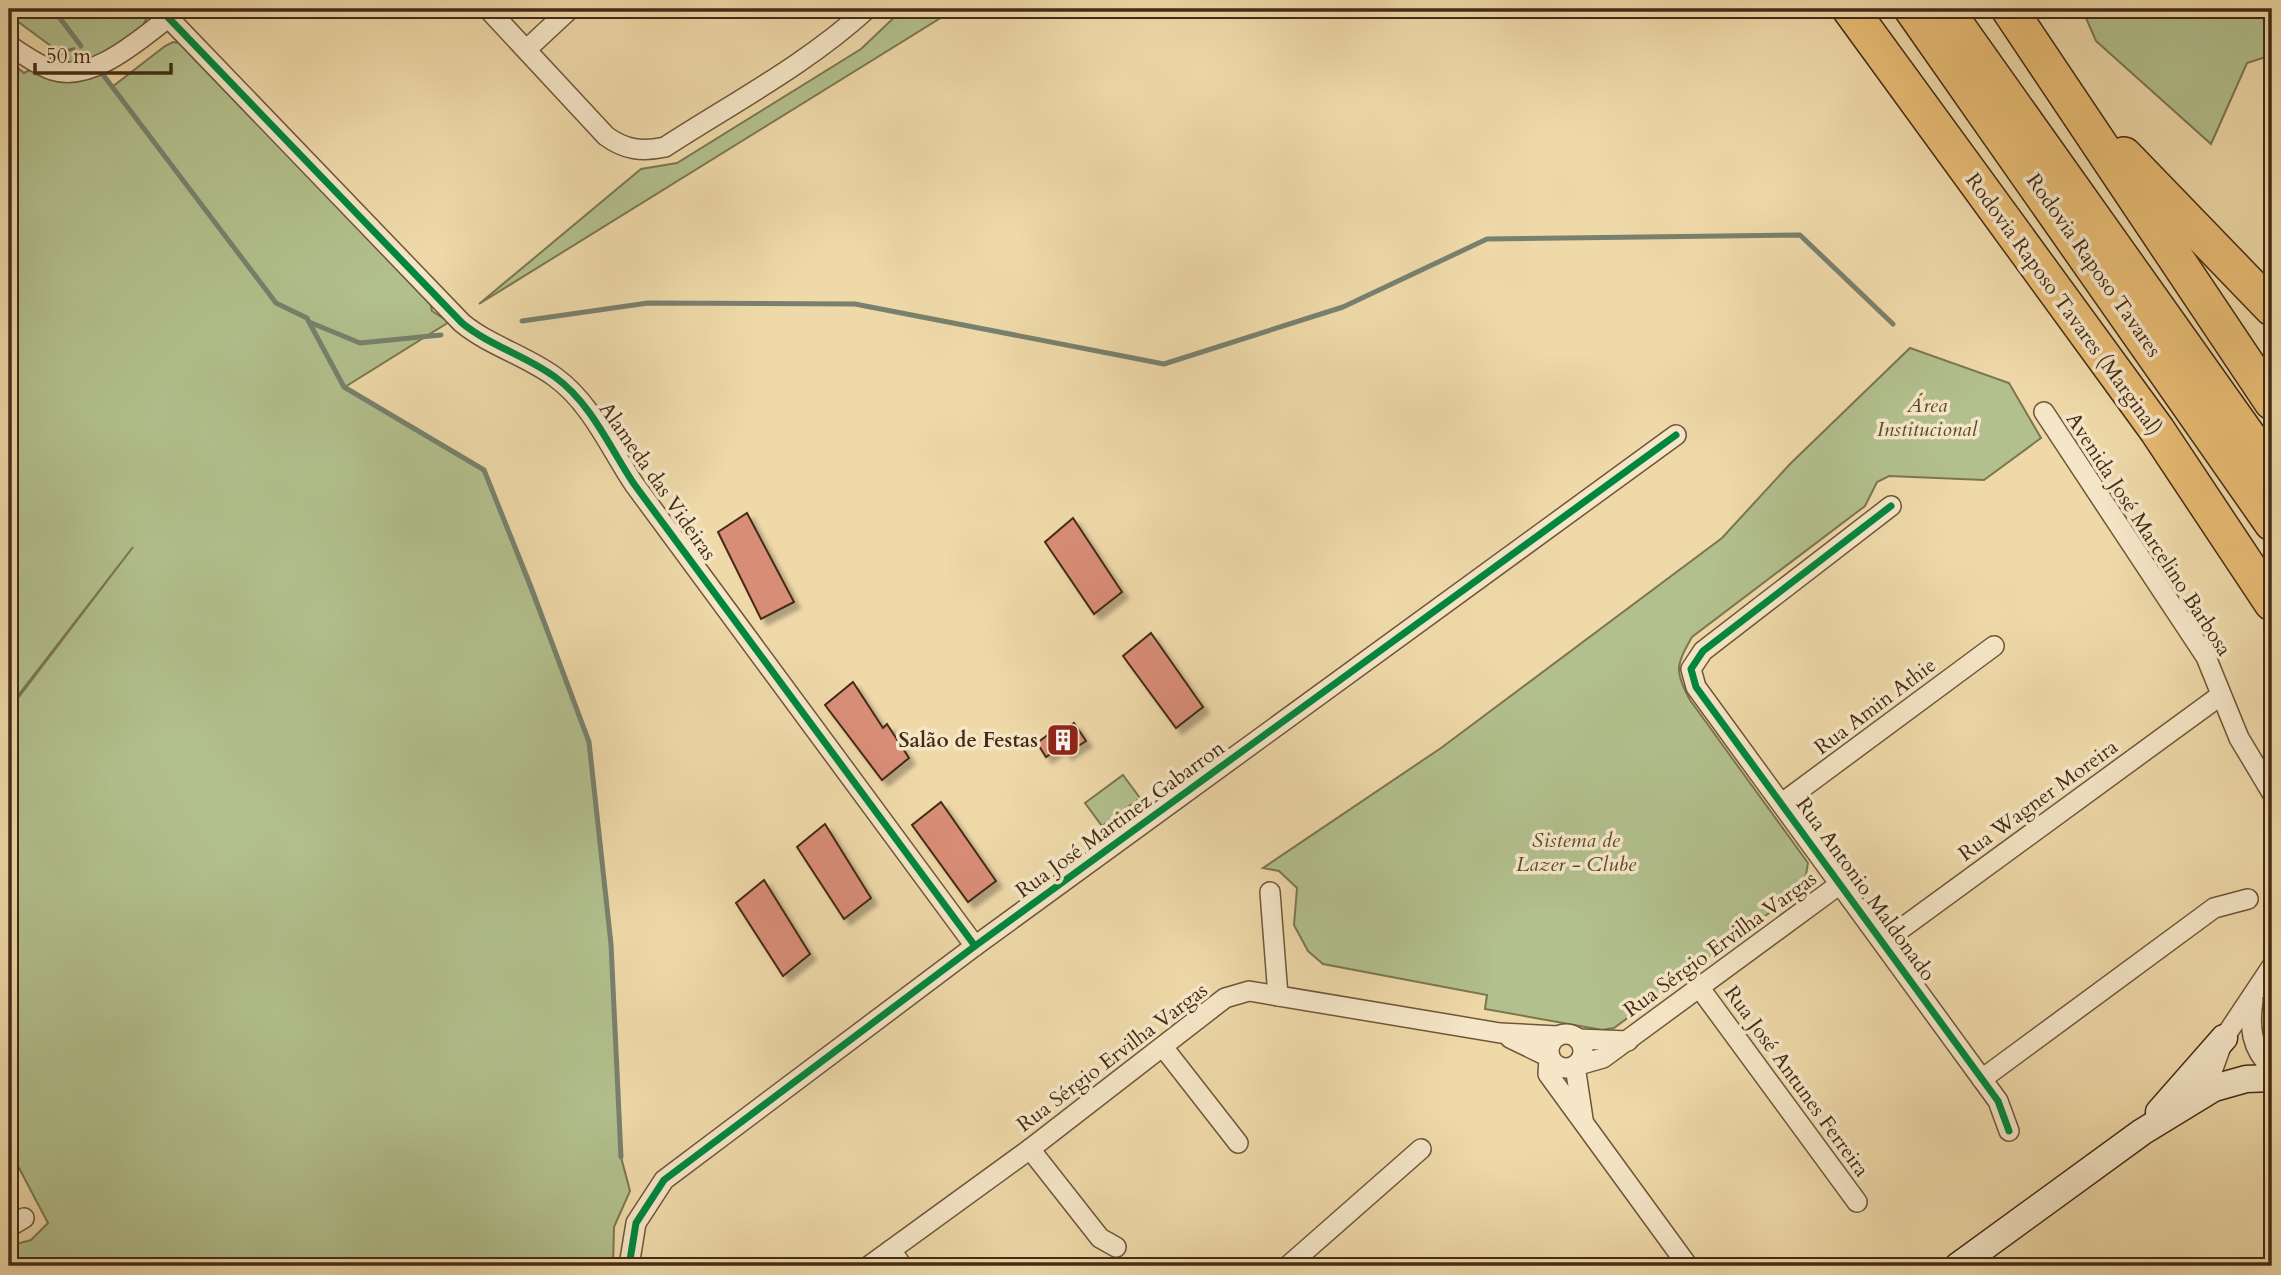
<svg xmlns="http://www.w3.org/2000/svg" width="2281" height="1275" font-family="Cardo,serif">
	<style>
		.green { fill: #b2c08d; stroke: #7b7651; stroke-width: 2 }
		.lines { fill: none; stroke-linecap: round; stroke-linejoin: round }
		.stream { stroke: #78816e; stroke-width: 5 }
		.building { fill: #d88d77; stroke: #442b15; stroke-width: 2; filter: url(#shadow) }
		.street-casing { stroke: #6f563a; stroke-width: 22 }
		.secondary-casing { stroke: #442b15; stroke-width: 29 }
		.highway-casing { stroke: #442b15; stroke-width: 38 }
		.street { stroke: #f5e6c7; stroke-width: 19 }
		.secondary { stroke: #f5e6c7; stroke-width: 26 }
		.highway { stroke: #e8bc74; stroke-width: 35 }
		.cycleway-casing { stroke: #f5e6c7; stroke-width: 11 }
		.cycleway { stroke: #00873e; stroke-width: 7 }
		.labels { text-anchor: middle; stroke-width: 7; stroke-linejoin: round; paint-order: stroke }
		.street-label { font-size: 21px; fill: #442b15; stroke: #f5e6c7 }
		.park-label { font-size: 21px; font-style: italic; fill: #5a492d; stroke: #f5e6c7 }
		.poi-label { font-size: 21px; font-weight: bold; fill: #442b15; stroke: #f5e6c7; text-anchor: end }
	</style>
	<defs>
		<filter id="shadow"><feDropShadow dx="6" dy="6" stdDeviation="2" flood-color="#0004"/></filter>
	</defs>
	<rect width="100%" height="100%" fill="#efd9a9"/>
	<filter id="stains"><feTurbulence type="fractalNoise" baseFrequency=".00286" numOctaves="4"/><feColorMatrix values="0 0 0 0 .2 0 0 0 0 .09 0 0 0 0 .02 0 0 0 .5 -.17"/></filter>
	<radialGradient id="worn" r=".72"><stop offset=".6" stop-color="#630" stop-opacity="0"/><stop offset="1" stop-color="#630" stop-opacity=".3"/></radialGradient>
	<g class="green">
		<polygon points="9,9 146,9 148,16 142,27 95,63 112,87 165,46 173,42 180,43 430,301 432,311 449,322 345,387 484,470 589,742 611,944 621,1157 630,1191 614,1227 613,1266 9,1266 9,1246 31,1240 48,1223 9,1149 9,710 133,547 9,707 9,61 24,73 75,48 59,52 9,15"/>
		<polygon points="903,9 955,9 479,304 641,169 677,163 861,49"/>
		<polygon points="2082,9 2272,9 2272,55 2247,63 2211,144 2096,41"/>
		<path d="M 1910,348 L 2009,383 L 2041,438 L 1984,480 L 1889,476 L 1877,482 L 1865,506 L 1692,637 C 1676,665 1674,671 1690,700 L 1808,863 L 1805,881 L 1795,894 L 1614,1028 L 1602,1030 L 1485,1009 L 1487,995 L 1323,964 L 1308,951 L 1294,925 L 1297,888 L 1279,871 L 1263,868 L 1441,748 L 1722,538 L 1790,464 Z"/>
		<polygon points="1123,775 1140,798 1102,826 1085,803"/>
	</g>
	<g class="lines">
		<g class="stream">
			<polyline points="53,9 81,46"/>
			<polyline points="104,76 276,303 307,318 309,322 360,343 441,335"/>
			<polyline points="522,321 648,303 855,304 1164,364 1343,307 1487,239 1800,235 1893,324"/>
			<polyline points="309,322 344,387 484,470 531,587 589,742 611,944 621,1157"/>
		</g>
	</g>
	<g class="building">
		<polygon points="747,513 794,602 761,619 718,532"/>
		<polygon points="1073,518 1122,592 1094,614 1045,542"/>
		<polygon points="1151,633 1203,707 1176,728 1123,656"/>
		<polygon points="853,682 883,728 887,724 909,758 882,780 825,705"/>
		<polygon points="1074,723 1086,741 1066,754 1054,737"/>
		<polygon points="1049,734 1059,748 1046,757 1037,743"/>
		<polygon points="941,802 996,881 968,902 912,825"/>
		<polygon points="825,824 871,898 844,919 797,847"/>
		<polygon points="764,880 810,954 783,976 736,903"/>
	</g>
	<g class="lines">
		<defs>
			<g id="street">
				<path d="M 160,9 L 462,323 C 490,346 525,355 555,377 C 591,403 610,448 634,484 L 975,946"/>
				<path d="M 488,9 L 606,136 C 625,150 642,152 665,147 C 733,103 807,64 867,9"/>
				<path d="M 9,45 C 22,54 36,64 52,70 C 92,83 139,40 168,18"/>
				<polyline points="527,49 570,9"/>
				<polyline points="2044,412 2206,657 2239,738 2272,793"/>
				<polyline points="1891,506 1703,651 1691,669 1696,687 1998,1101 2009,1131"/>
				<polyline points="1782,803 1994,646"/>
				<polyline points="1270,892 1278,996"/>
				<polyline points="1883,942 2221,695"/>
				<polyline points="1699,987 1857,1202"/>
				<path d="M 2253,1000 C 2249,1028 2251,1048 2272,1069"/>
				<circle cx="1566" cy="1051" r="17"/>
				<polyline points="1510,1038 1549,1057 1548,1074 1688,1266"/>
				<polyline points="1578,1039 1628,1041"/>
				<polyline points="1163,1047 1238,1143"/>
				<polyline points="1982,1079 2214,908 2248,899"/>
				<polyline points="2214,1088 2210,1077 2224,1038 2272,966"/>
				<polyline points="1583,1119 1575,1066 1603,1058 1840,884"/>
				<polyline points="1030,1149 1100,1238 1116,1247"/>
				<polyline points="9,1227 24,1218"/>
				<polyline points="891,1250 902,1266"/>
				<polyline points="629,1266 636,1223 664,1180 975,946 1676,435"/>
				<polyline points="869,1266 1030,1149 1225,998 1249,991 1500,1033 1557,1036"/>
				<polyline points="1288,1266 1421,1149"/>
			</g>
			<g id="secondary">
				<polyline points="2159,1112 2224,1038"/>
				<polyline points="1958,1266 2142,1132 2214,1088 2246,1079 2272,1078"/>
			</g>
			<g id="highway">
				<polyline points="1850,9 2157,430 2272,603"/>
				<polyline points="1912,9 2272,523"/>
				<polyline points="1945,9 2272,470"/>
				<polyline points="2009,9 2272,402"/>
				<polyline points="2124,155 2272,308"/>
			</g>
		</defs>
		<use href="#street" class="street-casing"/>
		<use href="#secondary" class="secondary-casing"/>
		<use href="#highway" class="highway-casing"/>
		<use href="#street" class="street"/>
		<use href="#secondary" class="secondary"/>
		<use href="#highway" class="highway"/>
		<defs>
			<g id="cycleway">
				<path d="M 160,9 L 462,323 C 490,346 525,355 555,377 C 591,403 610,448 634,484 L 975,946"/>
				<polyline points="1891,506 1703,651 1691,669 1696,687 1998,1101 2009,1131"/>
				<polyline points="629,1266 636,1223 664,1180 975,946 1676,435"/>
			</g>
		</defs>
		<use href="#cycleway" class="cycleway-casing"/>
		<use href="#cycleway" class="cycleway"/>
	</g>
	<defs>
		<symbol id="building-square" viewBox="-11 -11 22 22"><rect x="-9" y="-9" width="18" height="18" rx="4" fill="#8f2418" stroke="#f5e6c7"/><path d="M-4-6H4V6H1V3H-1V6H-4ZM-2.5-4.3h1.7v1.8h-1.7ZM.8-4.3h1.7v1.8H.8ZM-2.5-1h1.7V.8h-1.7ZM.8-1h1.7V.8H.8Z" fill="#fff"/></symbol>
	</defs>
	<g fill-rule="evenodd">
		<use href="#building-square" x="1044" y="721" width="38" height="38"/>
	</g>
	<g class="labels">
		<g class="street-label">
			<text transform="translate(2094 265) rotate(55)" y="7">Rodovia Raposo Tavares</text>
			<text transform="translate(2064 304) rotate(54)" y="7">Rodovia Raposo Tavares (Marginal)</text>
			<text transform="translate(658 481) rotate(55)" y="7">Alameda das Videiras</text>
			<text transform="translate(2149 534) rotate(57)" y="7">Avenida José Marcelino Barbosa</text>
			<text transform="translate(1875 706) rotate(-37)" y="7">Rua Amin Athie</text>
			<text transform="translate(2038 800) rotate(-36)" y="7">Rua Wagner Moreira</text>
			<text transform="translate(1120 819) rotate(-36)" y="7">Rua José Martinez Gabarron</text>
			<text transform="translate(1866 889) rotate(54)" y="7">Rua Antonio Maldonado</text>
			<text transform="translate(1720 944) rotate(-36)" y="7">Rua Sérgio Ervilha Vargas</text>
			<text transform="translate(1112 1057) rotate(-37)" y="7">Rua Sérgio Ervilha Vargas</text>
			<text transform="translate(1797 1081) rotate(54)" y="7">Rua José Antunes Ferreira</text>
		</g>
		<g class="park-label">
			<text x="1927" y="412">Área<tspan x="1927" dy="24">Institucional</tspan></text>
			<text x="1576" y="847">Sistema de<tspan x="1576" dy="24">Lazer - Clube</tspan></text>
		</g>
		<g class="poi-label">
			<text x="1038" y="747">Salão de Festas</text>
		</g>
	</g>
	<rect width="2281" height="1275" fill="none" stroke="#efd9a9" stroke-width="35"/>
	<rect x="10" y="10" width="2260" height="1254" fill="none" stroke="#442b15" stroke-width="3.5"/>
	<rect x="18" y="18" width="2246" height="1240" fill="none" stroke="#442b15" stroke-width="2"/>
	<path d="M35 63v10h136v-10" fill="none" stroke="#442b15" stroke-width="3.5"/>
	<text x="46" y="63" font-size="21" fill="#442b15" stroke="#f5e6c7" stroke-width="5" paint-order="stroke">50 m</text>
	<rect width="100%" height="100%" filter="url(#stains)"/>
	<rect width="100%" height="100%" fill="url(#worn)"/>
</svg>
